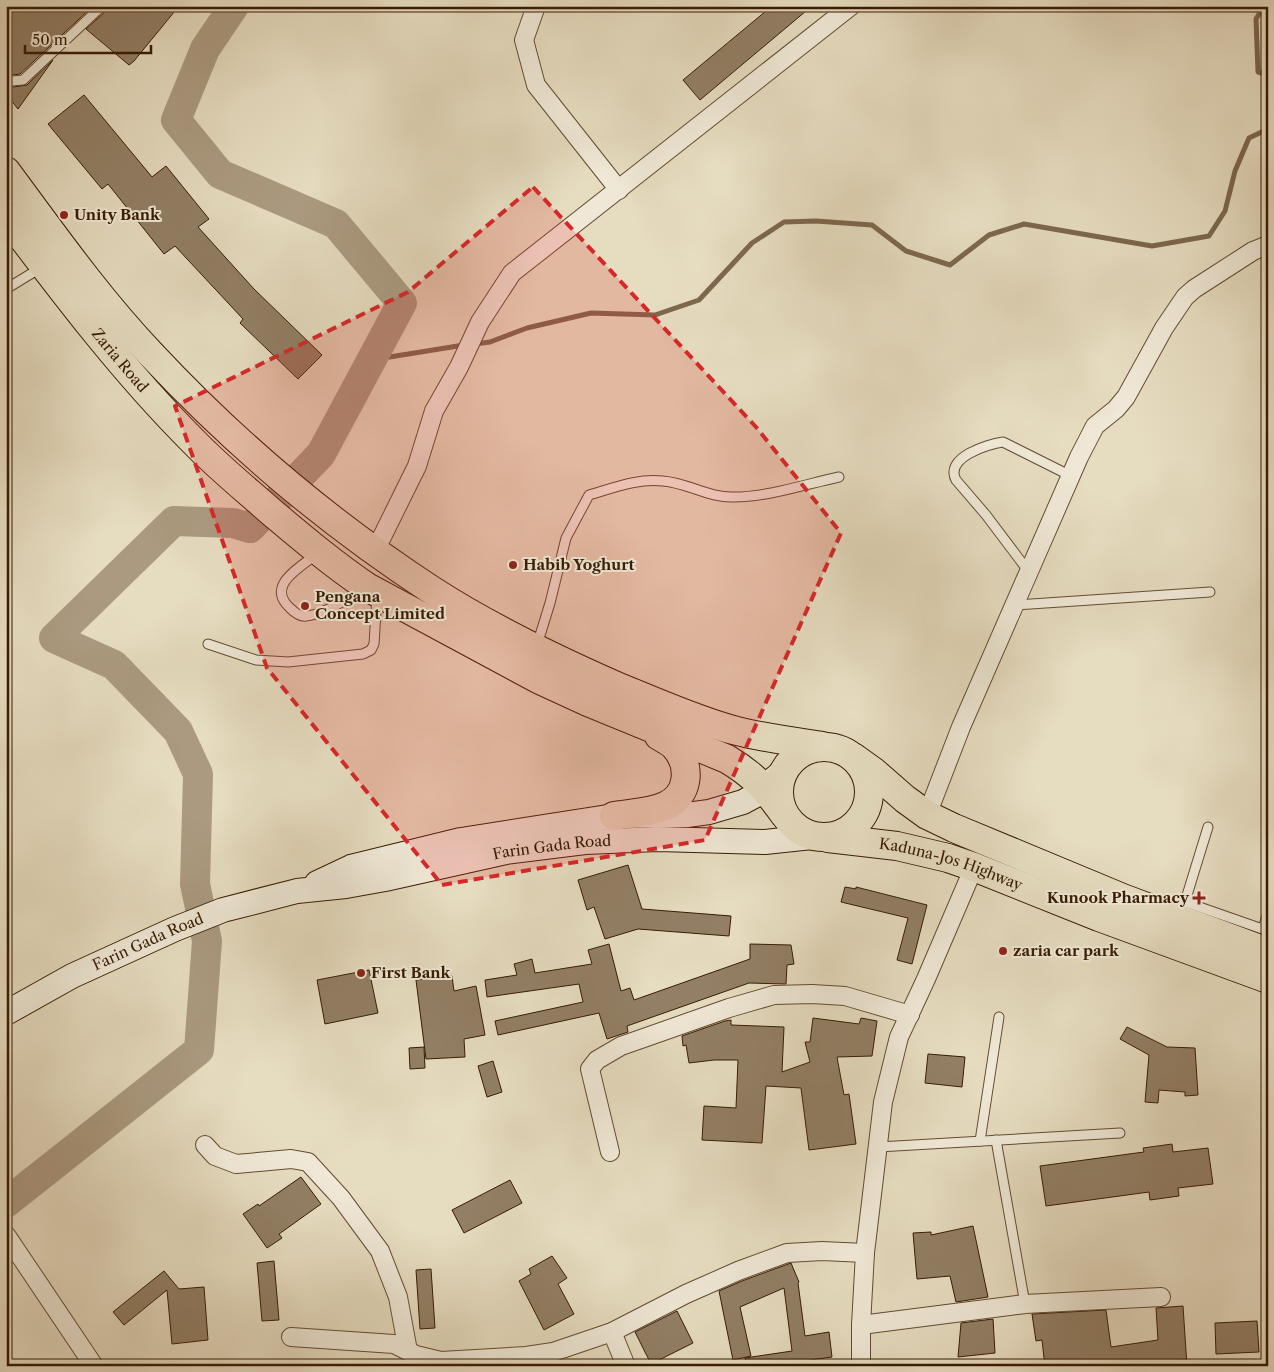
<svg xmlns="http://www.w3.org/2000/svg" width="1274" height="1372" font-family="'Libre Caslon Text',serif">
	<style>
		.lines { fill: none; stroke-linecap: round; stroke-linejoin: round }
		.stream { stroke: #7d674e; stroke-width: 5 }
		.river { stroke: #ab9a80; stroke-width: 30 }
		.building { fill: #927f65; stroke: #381b03 }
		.service-casing { stroke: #644b32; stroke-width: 11 }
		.minor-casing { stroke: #644b32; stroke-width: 20 }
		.secondary-casing { stroke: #381b03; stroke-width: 26 }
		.trunk-casing { stroke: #381b03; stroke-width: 30 }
		.service { stroke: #efe8d6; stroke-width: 9 }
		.minor { stroke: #efe8d6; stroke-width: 18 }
		.secondary { stroke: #efe8d6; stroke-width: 24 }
		.trunk { stroke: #e6dcc0; stroke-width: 28 }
		.marked { fill: #d62828; fill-opacity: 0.2; stroke: #d62828; stroke-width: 4; stroke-dasharray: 10 6; stroke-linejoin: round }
		.poi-dot { fill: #8f2418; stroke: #efe8d6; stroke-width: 2 }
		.labels { text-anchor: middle; stroke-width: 4; stroke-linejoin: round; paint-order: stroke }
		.poi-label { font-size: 15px; font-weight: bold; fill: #381b03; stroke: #efe8d6; text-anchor: start }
		.street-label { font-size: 15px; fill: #381b03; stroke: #efe8d6 }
	</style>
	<rect width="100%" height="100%" fill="#e6dcc0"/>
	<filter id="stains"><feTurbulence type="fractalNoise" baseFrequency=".004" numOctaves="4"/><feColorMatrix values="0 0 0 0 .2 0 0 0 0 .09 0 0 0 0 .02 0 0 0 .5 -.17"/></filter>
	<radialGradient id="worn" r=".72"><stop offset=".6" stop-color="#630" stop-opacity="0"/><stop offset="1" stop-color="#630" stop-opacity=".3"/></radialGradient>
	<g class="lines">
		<g class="stream">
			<polyline points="1264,6 1256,19 1258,72 1268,75"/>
			<polyline points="475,344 490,342 527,328 591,313 655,315 699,300 752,243 784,222 816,221 872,225 906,251 950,265 989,235 1024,224 1152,246 1209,236 1225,211 1235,171 1249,138 1268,129"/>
			<polyline points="371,360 464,345"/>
		</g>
		<polyline class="river" points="6,1203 199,1050 207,941 195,884 198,774 178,731 114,665 54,638 174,521 233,523 250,528 321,454 402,303 336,224 220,174 176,120 205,49 234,6"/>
	</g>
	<g class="building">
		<polygon points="6,6 93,6 20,74 13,75 6,72"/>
		<polygon points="108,6 179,6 134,61 129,65 86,29 106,11"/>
		<polygon points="772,6 812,6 700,100 683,80"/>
		<polygon points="53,60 18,109 6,94 6,85 13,87 27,85"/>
		<polygon points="84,95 152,177 166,166 209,219 198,227 254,289 322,355 298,379 240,323 243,319 175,246 164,254 108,184 102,189 48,124"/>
		<polygon points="628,865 642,909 731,916 729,936 638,929 605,939 594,907 587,910 578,880"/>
		<polygon points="845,887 856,889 856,887 927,905 912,964 897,960 908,918 841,902"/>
		<polygon points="609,944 621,991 630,988 634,1000 750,959 750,944 791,945 794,964 787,965 786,984 749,983 627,1026 628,1032 607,1039 599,1013 498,1035 495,1021 583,1002 579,984 487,997 485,980 517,975 514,964 532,959 535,973 592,964 588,950"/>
		<polygon points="369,970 378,1013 325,1024 317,980"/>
		<polygon points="452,976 454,991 476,986 485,1035 464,1039 465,1057 426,1059 416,980"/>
		<polygon points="813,1018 859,1024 861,1018 877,1021 872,1056 837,1057 844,1095 849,1094 856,1144 809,1150 801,1088 766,1086 762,1143 702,1140 704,1106 736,1108 738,1060 714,1060 689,1063 686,1045 683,1046 682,1036 725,1021 731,1020 731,1025 784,1027 782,1072 810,1062 805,1042 810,1042"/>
		<polygon points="1127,1027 1167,1047 1195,1048 1198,1095 1185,1096 1185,1092 1159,1090 1158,1103 1145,1102 1149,1055 1120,1039"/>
		<polygon points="424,1047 425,1068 410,1069 409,1048"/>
		<polygon points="928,1054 965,1057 962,1087 925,1083"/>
		<polygon points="493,1061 502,1092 487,1097 478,1066"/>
		<polygon points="1172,1144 1173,1152 1208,1148 1213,1184 1178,1188 1179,1196 1150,1200 1149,1192 1046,1206 1040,1166 1144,1152 1143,1148"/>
		<polygon points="301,1177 321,1204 279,1234 282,1238 267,1248 243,1214 258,1204 259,1206"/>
		<polygon points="510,1180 522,1203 464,1233 452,1210"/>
		<polygon points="973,1226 988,1297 956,1302 950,1276 917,1279 913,1233 931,1232 931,1235"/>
		<polygon points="552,1256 567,1278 558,1284 574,1314 544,1330 519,1281 531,1274 529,1269"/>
		<polygon points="274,1261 279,1320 262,1321 257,1263"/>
		<polygon points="791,1263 799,1282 798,1283 805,1336 829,1332 832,1357 810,1360 810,1363 792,1366 746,1366 745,1358 792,1351 784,1288 740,1307 751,1356 733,1360 719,1291 742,1281"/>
		<polygon points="431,1269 435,1328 420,1329 416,1270"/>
		<polygon points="164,1271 179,1289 204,1287 208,1340 172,1344 167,1290 124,1325 113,1312"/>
		<polygon points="1183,1306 1187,1366 1045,1366 1042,1340 1036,1341 1032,1314 1106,1310 1111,1347 1158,1340 1156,1308"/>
		<polygon points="677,1311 693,1343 651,1364 635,1332"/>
		<polygon points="993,1319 995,1353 958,1357 961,1323"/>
		<polygon points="1257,1321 1259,1352 1216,1354 1215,1323"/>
	</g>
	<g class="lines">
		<defs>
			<g id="service">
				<polyline points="6,78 12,81 23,80 102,6"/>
				<polyline points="6,289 42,267"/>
				<path d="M 318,553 C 301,567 265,585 290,608 C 294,612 300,617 306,616 C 323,615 348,598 363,590"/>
				<path d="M 1029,572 L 986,515 L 956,480 C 944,458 987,444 1003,442 L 1071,476"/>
				<polyline points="1015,605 1210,592"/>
				<polyline points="208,644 256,660 288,662 363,654 371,650 374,644 377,596"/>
				<path d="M 537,645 L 550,603 L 566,538 L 589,495 C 613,488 638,478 663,481 C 688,483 709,498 734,497 C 768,497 806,484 839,477"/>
				<polyline points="1185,902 1268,931"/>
				<polyline points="1180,918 1208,827"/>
				<polyline points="1263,929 1268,912"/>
				<polyline points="996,1140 1025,1304"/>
				<polyline points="980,1141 999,1017"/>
				<polyline points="878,1147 1120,1133"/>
			</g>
			<g id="minor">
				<polyline points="536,6 524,40 536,85 619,190"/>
				<polyline points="375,551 417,466 434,411 459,367 480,322 512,273 851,6"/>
				<polyline points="927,815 961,727 1079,457 1095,426 1116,409 1126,397 1164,328 1185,297 1194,289 1253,251 1268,245"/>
				<polyline points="205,1145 215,1156 236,1164 291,1159 308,1162 341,1198 380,1251 398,1297 408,1351"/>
				<polyline points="610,1152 590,1069 597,1060 621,1046 729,1008 774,995 812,994 845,996 910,1015"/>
				<polyline points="6,1235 94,1366"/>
				<polyline points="861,1325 1025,1304 1161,1297"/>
				<polyline points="612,1332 626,1366"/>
				<polyline points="291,1337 394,1344 416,1355 441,1361 526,1356 553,1352 612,1332 686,1294 738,1271 787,1253 822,1251 865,1253"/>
				<polyline points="861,1366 861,1325 865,1253 883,1102 899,1037 926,979 974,867"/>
			</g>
			<g id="secondary">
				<polyline points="317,883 351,867 461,840 614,816 687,815 709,812 743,802 756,795 783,771"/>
				<path id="s1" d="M 6,1013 L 72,976 L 175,929 L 223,910 L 297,891 L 346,886 L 385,879 L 506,852 L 585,842 L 658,839 L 765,842 L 812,837"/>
			</g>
			<g id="trunk">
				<path d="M 6,171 C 52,233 97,297 150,353 C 234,443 330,524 433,591 C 492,629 557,660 621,688 C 659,703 698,721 737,731 C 765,738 795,742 823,746"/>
				<path id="s2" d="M 6,216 C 65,294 124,372 193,441 C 217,466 243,487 269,510 C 301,537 333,564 367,587 L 538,679 L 588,702 L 727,759 C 754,775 766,789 784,814"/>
				<circle cx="824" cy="792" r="45"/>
				<polyline points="853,757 874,772 905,799 927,815 954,828 1125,899 1268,952"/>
				<path d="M 614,816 C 631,813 649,813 665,806 C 689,796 692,766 675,747 C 671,742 664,739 659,736"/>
				<path id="s3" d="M 828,838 L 897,846 L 948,858 L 974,867 L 1099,917 L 1268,979"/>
			</g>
		</defs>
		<use href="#service" class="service-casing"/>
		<use href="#minor" class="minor-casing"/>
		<use href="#secondary" class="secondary-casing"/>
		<use href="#trunk" class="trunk-casing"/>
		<use href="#service" class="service"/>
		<use href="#minor" class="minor"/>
		<use href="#secondary" class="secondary"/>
		<use href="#trunk" class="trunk"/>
	</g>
	<path class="marked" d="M 533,187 L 756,427 L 841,533 L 705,840 L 442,885 L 267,668 L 175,406 L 408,292 Z"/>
	<g class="poi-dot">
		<circle cx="64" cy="215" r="5"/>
		<circle cx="513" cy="565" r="5"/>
		<circle cx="305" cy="606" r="5"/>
		<path d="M1196.5 890.5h5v5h5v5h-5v5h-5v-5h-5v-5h5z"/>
		<circle cx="1003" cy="951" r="5"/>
		<circle cx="361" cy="973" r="5"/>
	</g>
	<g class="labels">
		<g class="poi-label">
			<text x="74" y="220">Unity Bank</text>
			<text x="523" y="570">Habib Yoghurt</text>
			<text x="315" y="602">Pengana<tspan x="315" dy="17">Concept Limited</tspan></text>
			<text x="1189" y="903" text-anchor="end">Kunook Pharmacy</text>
			<text x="1013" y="956">zaria car park</text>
			<text x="371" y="978">First Bank</text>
		</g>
		<g class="street-label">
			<text dy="5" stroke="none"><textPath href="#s2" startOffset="184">Zaria Road</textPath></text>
			<text dy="5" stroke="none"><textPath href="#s1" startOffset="576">Farin Gada Road</textPath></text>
			<text dy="5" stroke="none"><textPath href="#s3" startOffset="126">Kaduna-Jos Highway</textPath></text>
			<text dy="5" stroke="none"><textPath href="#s1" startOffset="159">Farin Gada Road</textPath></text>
		</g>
	</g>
	<rect width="1274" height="1372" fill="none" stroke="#e6dcc0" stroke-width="25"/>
	<rect x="8" y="8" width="1259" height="1357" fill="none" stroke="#381b03" stroke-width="2.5"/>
	<rect x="12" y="12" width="1249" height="1347" fill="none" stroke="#381b03"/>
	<path d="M25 45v8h126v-8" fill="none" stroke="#381b03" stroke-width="2.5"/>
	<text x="32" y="45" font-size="15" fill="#381b03" stroke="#efe8d6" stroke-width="4" paint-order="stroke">50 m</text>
	<rect width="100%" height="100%" filter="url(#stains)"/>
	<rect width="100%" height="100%" fill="url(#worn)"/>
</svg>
